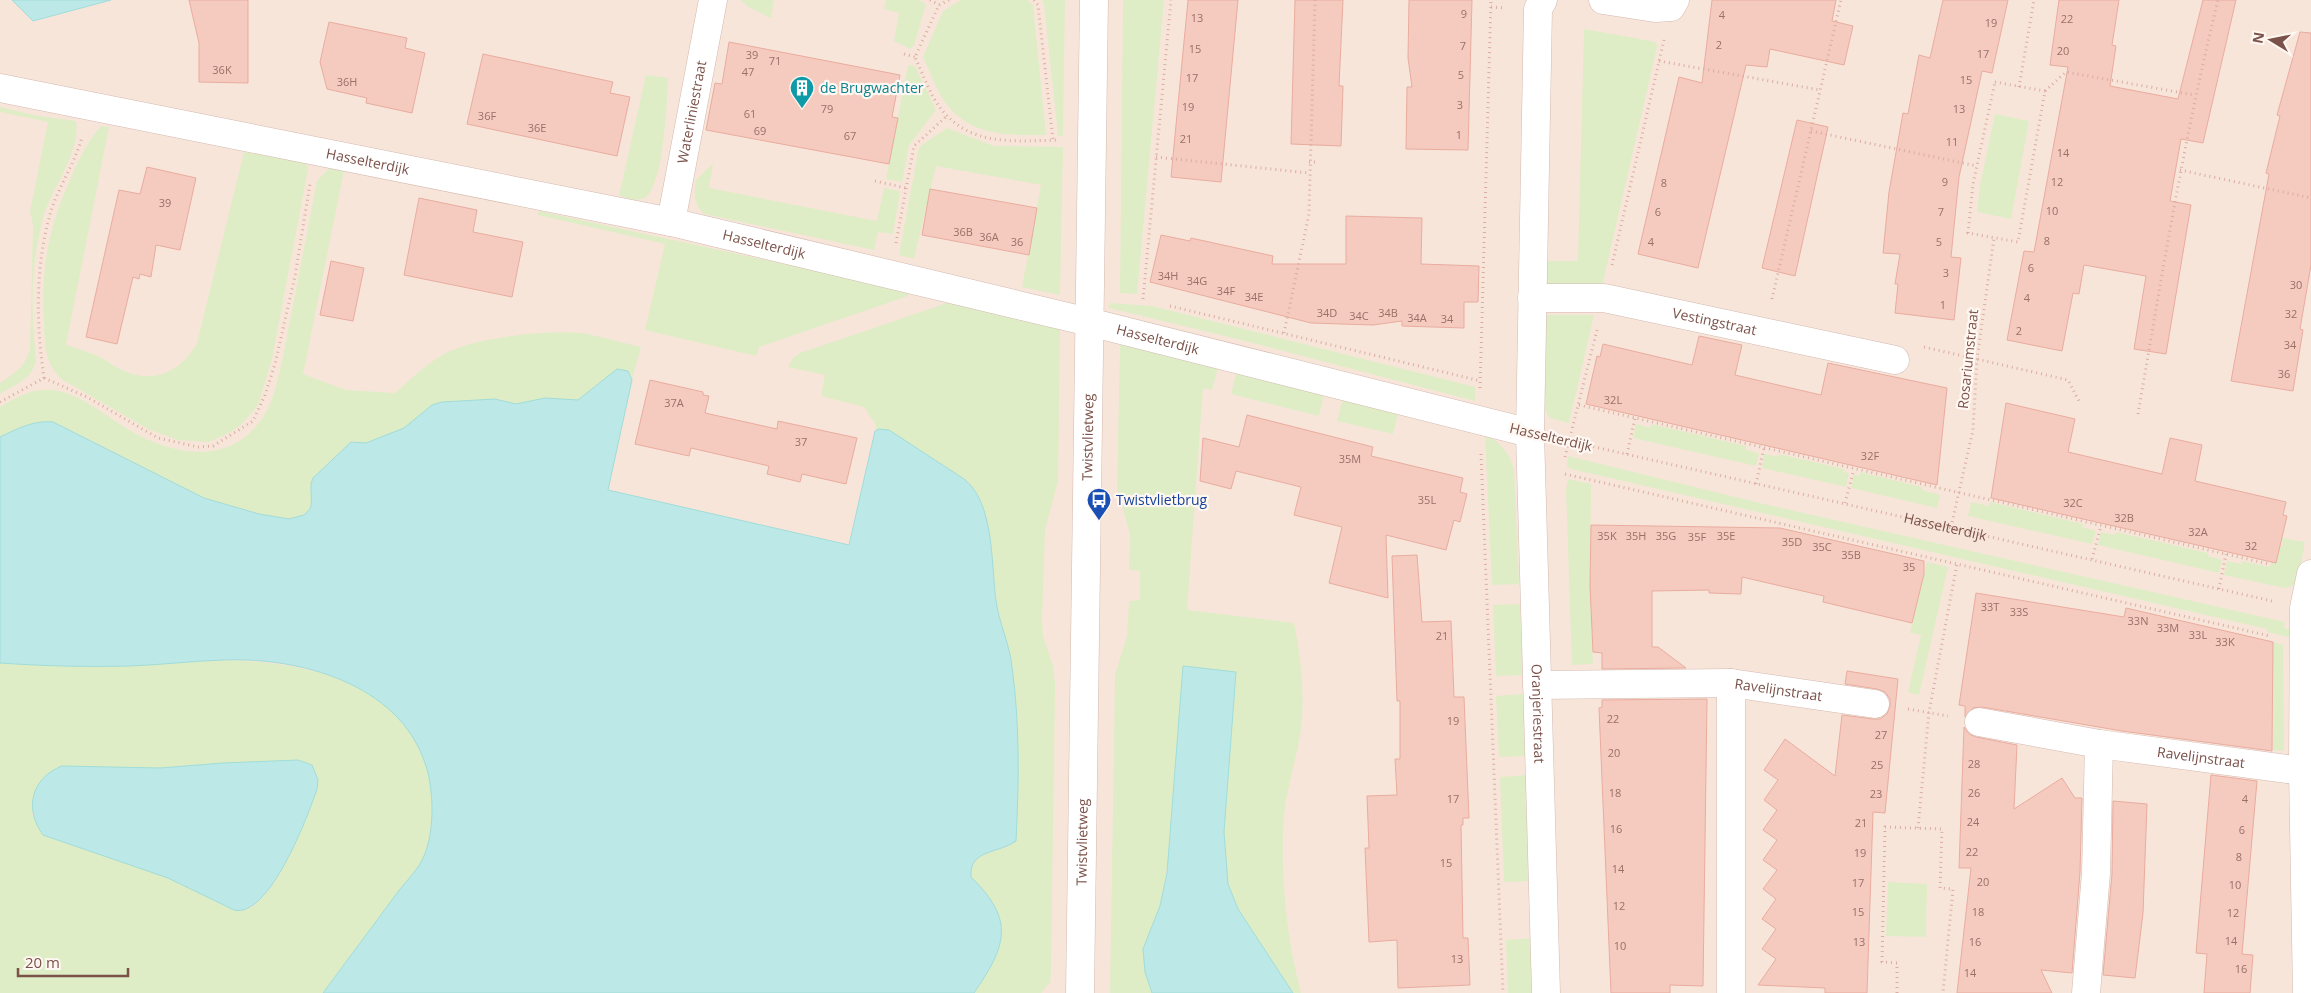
<svg xmlns="http://www.w3.org/2000/svg" width="2311" height="993" font-family="'Open Sans',sans-serif">
	<style>
		.residential { fill: #f8e5da }
		.green { fill: #deedc6; fill-rule: evenodd }
		.water { fill: #bce9e7; stroke: #a1dcd9 }
		.building { fill: #f5cabf; stroke: #e9ac9f }
		.lines { fill: none; stroke-linecap: round; stroke-linejoin: round }
		.minor-casing { stroke: #d4b9b0; stroke-width: 29 }
		.path { stroke: #dbaca1; stroke-width: 3; stroke-dasharray: 1 4; stroke-linecap: butt }
		.minor { stroke: #fff; stroke-width: 28 }
		.labels { text-anchor: middle; stroke-width: 4.5; stroke-linejoin: round; paint-order: stroke }
		.number-label { font-size: 11px; fill: #9a7067 }
		.culture-label { font-size: 14px; fill: #0d838f; stroke: #fff7f1; text-anchor: start }
		.street-label { font-size: 14px; fill: #7b524a; stroke: #fff7f1 }
		.transit-label { font-size: 14px; fill: #164399; stroke: #fff7f1; text-anchor: start }
	</style>
	<rect width="100%" height="100%" fill="#fef2ea"/>
	<rect class="residential" x="0" y="0" width="2311" height="993"/>
	<g class="green">
		<polygon points="741,0 774,0 771,18 747,6"/>
		<polygon points="886,0 919,0 926,4 914,45 910,49 894,41 899,13 884,9"/>
		<path d="M 961,0 L 1027,0 L 1033,5 L 1046,135 C 1009,135 973,137 947,105 C 937,92 930,72 923,57 L 943,11 Z"/>
		<polygon points="1041,0 1065,0 1063,136 1058,136 1044,3"/>
		<polygon points="1123,0 1164,0 1137,294 1120,293"/>
		<polygon points="1584,29 1656,42 1657,47 1602,286 1546,285 1546,261 1578,261"/>
		<polygon points="908,65 915,66 936,110 909,145 902,182 886,179"/>
		<path d="M 646,75 L 668,78 C 667,103 664,184 645,198 L 635,200 L 619,196 Z"/>
		<path d="M 0,107 L 38,116 L 76,121 C 81,146 57,183 47,206 C 43,215 41,226 39,236 C 30,277 32,319 36,361 C 31,380 16,384 0,394 L 0,383 C 15,373 25,367 30,349 L 33,225 L 30,211 L 48,122 L 0,112 Z"/>
		<polygon points="1995,114 2029,121 2011,219 1977,212 1980,185"/>
		<path d="M 101,126 L 109,127 L 66,345 C 76,348 86,351 95,355 C 107,360 117,369 130,373 C 158,383 184,368 197,343 L 244,152 L 306,163 L 308,169 L 272,359 L 258,405 L 242,424 L 231,432 L 209,442 L 178,440 L 148,429 L 63,380 C 45,366 45,345 44,324 C 41,266 48,228 72,175 C 80,157 88,141 101,126 Z"/>
		<polygon points="947,128 994,146 1063,147 1060,295 1022,287 1041,185 936,166 914,259 899,255 919,147"/>
		<path d="M 713,163 L 709,188 L 877,221 L 884,188 L 900,191 L 893,234 L 878,232 L 874,250 L 704,214 C 693,204 694,193 696,180 Z"/>
		<path d="M 329,168 L 344,171 L 303,374 L 346,390 L 395,393 C 411,379 427,363 446,353 C 476,337 547,330 581,333 C 601,336 622,343 641,347 L 632,380 L 631,375 L 617,369 L 578,400 L 545,398 L 516,404 L 499,399 L 432,405 L 404,428 L 366,443 L 353,441 L 311,489 L 312,502 L 308,513 L 296,518 L 287,519 L 259,514 L 204,498 L 53,422 C 33,421 18,429 0,437 L 0,407 C 18,396 33,388 54,390 C 81,394 107,417 131,431 C 180,459 240,466 269,406 C 275,393 278,377 282,362 L 317,181 Z"/>
		<polygon points="539,211 909,291 908,296 759,347 756,356 645,330 665,244 538,215"/>
		<path d="M 950,302 L 1028,322 L 1060,328 L 1058,481 L 1045,530 L 1042,620 L 1043,636 L 1053,666 L 1055,684 L 1051,974 L 1050,983 L 1041,993 L 974,993 C 1006,946 1016,921 971,877 C 970,855 989,852 1007,847 L 1012,665 L 996,602 L 990,539 L 964,479 L 876,429 L 875,431 L 876,425 L 864,407 L 821,396 L 825,375 L 788,367 L 793,358 L 800,353 Z"/>
		<polygon points="1110,303 1152,306 1475,387 1475,401 1237,339 1109,308"/>
		<polygon points="1545,315 1594,315 1569,423 1550,418 1543,407"/>
		<path d="M 1120,344 L 1218,367 L 1212,390 L 1203,388 L 1187,610 L 1294,623 C 1301,658 1305,694 1301,729 C 1297,758 1287,786 1284,815 C 1280,875 1286,935 1301,993 L 1293,993 L 1234,903 L 1228,884 L 1224,832 L 1169,858 L 1160,906 L 1143,949 L 1145,972 L 1152,993 L 1110,993 L 1115,675 L 1127,636 L 1129,601 L 1140,600 L 1140,571 L 1129,570 L 1130,534 L 1117,489 Z"/>
		<polygon points="1236,373 1324,394 1319,416 1231,394"/>
		<polygon points="1343,399 1398,414 1393,434 1337,421"/>
		<polygon points="1636,424 1650,428 1651,424 1746,446 1746,450 1759,453 1756,466 1633,438"/>
		<path d="M 1485,435 C 1500,441 1509,453 1514,469 L 1519,584 L 1492,585 Z"/>
		<polygon points="1764,454 1778,457 1779,454 1844,469 1843,472 1849,473 1846,487 1762,468"/>
		<polygon points="1568,456 1764,504 2285,622 2284,628 2295,631 2296,639 2267,632 2267,629 1571,469 1567,466"/>
		<polygon points="1860,472 1922,487 1922,490 1940,495 1937,508 1851,488 1854,475 1860,476"/>
		<polygon points="1568,479 1591,484 1590,593 1593,664 1572,665 1566,490"/>
		<polygon points="1971,502 1989,506 1990,502 2083,524 2082,527 2096,531 2092,544 1968,516"/>
		<polygon points="2101,532 2115,535 2116,532 2208,553 2208,556 2222,560 2219,573 2098,545"/>
		<polygon points="2282,538 2305,542 2297,585 2284,588 2224,575 2227,561 2241,564 2242,561 2270,567 2271,562 2276,563 2281,545 2283,545"/>
		<polygon points="1927,562 1948,567 1919,695 1908,692 1921,635 1910,633"/>
		<polygon points="1520,604 1523,675 1496,676 1493,605"/>
		<polygon points="2273,642 2283,645 2284,751 2273,750"/>
		<path d="M 224,660 C 307,662 408,682 429,777 C 434,799 433,835 424,856 C 419,869 406,881 397,893 C 373,926 348,960 323,993 L 0,993 L 0,663 L 128,666 ZM 292,760 L 317,789 C 305,822 280,888 251,908 L 234,910 L 168,878 L 37,825 L 32,813 L 160,768 Z"/>
		<polygon points="1523,694 1526,756 1499,757 1496,696"/>
		<polygon points="1526,775 1531,881 1504,882 1500,777"/>
		<polygon points="1888,882 1927,884 1926,937 1886,936"/>
		<polygon points="1533,938 1535,993 1508,993 1506,940"/>
	</g>
	<g class="water">
		<polygon points="12,0 111,0 33,21"/>
		<path d="M 617,369 L 628,371 L 632,380 L 608,490 L 849,545 L 875,431 L 879,429 L 889,430 L 964,479 C 995,503 991,566 996,601 C 999,623 1010,645 1012,667 C 1020,725 1019,783 1016,841 C 998,854 969,849 971,877 C 1016,921 1006,946 974,993 L 323,993 C 348,959 373,926 397,893 C 406,881 419,869 424,856 C 435,831 434,788 425,763 C 398,683 299,657 223,660 C 192,661 160,665 129,666 C 86,667 43,666 0,663 L 0,437 C 17,429 33,420 53,422 L 204,498 L 259,514 L 289,519 L 304,515 L 310,509 C 314,499 308,488 313,478 L 351,442 L 366,443 L 404,428 L 432,405 L 442,402 L 495,399 L 516,404 L 545,398 L 578,400 Z"/>
		<polygon points="1183,666 1236,672 1224,832 1228,884 1238,909 1293,993 1152,993 1145,972 1143,949 1160,906 1167,873"/>
		<path d="M 298,760 L 312,765 L 318,780 L 317,789 C 308,816 269,919 234,910 L 168,878 L 43,835 C 24,809 31,778 62,766 L 160,768 L 223,763 Z"/>
	</g>
	<g class="building">
		<polygon points="189,0 248,0 248,83 199,82 199,43"/>
		<polygon points="1188,0 1238,0 1221,182 1171,177"/>
		<polygon points="1295,0 1343,0 1339,86 1343,86 1341,146 1291,144"/>
		<polygon points="1409,0 1472,0 1468,150 1406,149 1407,87 1412,87 1408,58"/>
		<polygon points="1712,0 1836,0 1832,21 1853,26 1844,65 1770,49 1767,67 1746,65 1698,268 1638,254 1679,77 1702,83"/>
		<polygon points="1943,0 2008,0 1992,73 1982,71 1959,177 1951,257 1961,258 1954,320 1895,313 1898,284 1895,284 1900,254 1883,253 1889,192 1903,113 1908,114 1919,55 1930,58"/>
		<polygon points="2059,0 2119,0 2112,45 2116,46 2110,86 2178,99 2203,0 2236,0 2203,143 2181,139 2170,201 2191,205 2166,354 2134,349 2146,276 2084,265 2079,294 2073,293 2062,351 2007,340 2024,251 2034,252 2068,67 2050,65"/>
		<polygon points="329,22 407,38 405,48 425,53 412,113 366,103 367,98 327,89 320,62"/>
		<polygon points="2300,32 2311,33 2311,265 2300,329 2303,330 2293,391 2231,381 2269,174 2266,173 2280,116 2277,115"/>
		<polygon points="729,42 900,75 892,117 898,118 889,164 706,130 715,83 722,84"/>
		<polygon points="483,54 613,82 610,93 630,97 617,156 467,124"/>
		<polygon points="1797,120 1828,127 1795,276 1762,268"/>
		<polygon points="147,167 196,178 180,250 156,245 151,277 140,274 139,279 133,277 117,344 86,337 119,190 140,194"/>
		<polygon points="930,189 1037,208 1029,255 922,235"/>
		<polygon points="419,198 477,210 473,232 523,242 512,297 404,275"/>
		<polygon points="1346,216 1422,218 1421,264 1479,266 1478,302 1464,302 1464,328 1402,326 1402,321 1373,325 1311,323 1150,282 1161,235 1190,241 1191,238 1273,256 1272,264 1346,264"/>
		<polygon points="331,261 364,268 353,321 320,315"/>
		<polygon points="1699,336 1742,345 1735,375 1821,395 1828,363 1947,388 1937,485 1586,404 1597,356 1600,357 1603,344 1692,365"/>
		<polygon points="650,380 703,392 703,395 709,396 705,413 777,429 778,421 857,438 846,484 802,474 800,482 767,474 769,466 691,448 689,456 635,444"/>
		<polygon points="2006,403 2075,419 2068,452 2162,474 2170,438 2202,445 2195,481 2286,502 2283,515 2287,516 2276,563 1991,498"/>
		<polygon points="1247,415 1373,447 1371,456 1463,478 1460,492 1467,494 1460,522 1454,520 1446,550 1386,535 1388,598 1329,583 1342,527 1294,515 1301,487 1236,471 1231,489 1200,481 1203,438 1239,447"/>
		<polygon points="1591,525 1780,528 1924,561 1924,574 1912,623 1823,602 1824,596 1742,577 1741,594 1709,593 1709,590 1652,591 1652,647 1658,647 1686,668 1602,669 1602,653 1593,652 1590,586"/>
		<polygon points="1417,555 1422,622 1451,621 1454,697 1464,697 1469,818 1463,818 1463,825 1461,825 1463,938 1468,938 1470,985 1398,988 1397,940 1369,942 1365,848 1369,848 1367,796 1397,795 1395,759 1400,759 1400,701 1397,701 1392,556"/>
		<polygon points="1976,593 2124,617 2126,608 2273,642 2272,751 2122,731 1982,707 1973,708 1965,717 1965,706 1959,705"/>
		<polygon points="1847,671 1898,679 1885,813 1873,812 1867,993 1825,993 1825,988 1758,985 1776,959 1762,949 1776,929 1762,919 1776,899 1763,889 1777,870 1763,860 1777,840 1763,830 1777,810 1764,800 1778,780 1764,770 1785,739 1835,776 1842,715 1873,719 1880,719 1887,714 1890,706 1890,699 1885,692 1877,689 1845,684"/>
		<polygon points="1707,699 1703,986 1670,985 1670,993 1611,993 1599,708 1602,707 1602,700"/>
		<polygon points="1964,727 1969,734 1976,737 2017,745 2014,809 2062,778 2075,798 2082,798 2080,872 2072,973 2041,970 2052,993 1957,993 1971,868 1959,868"/>
		<polygon points="2211,775 2257,781 2242,954 2253,955 2250,993 2204,993 2207,954 2196,953"/>
		<polygon points="2113,801 2147,804 2143,913 2135,978 2103,975 2112,874"/>
	</g>
	<g class="lines">
		<defs>
			<g id="minor">
				<path id="s2" d="M 1543,0 L 1538,9 L 1530,433 L 1546,993"/>
				<polyline points="1603,0 1655,8 1671,7 1675,0"/>
				<path id="s3" d="M 0,88 L 671,222 L 1089,322 L 1530,433"/>
				<path id="s4" d="M 671,222 L 713,0"/>
				<path id="s5" d="M 1532,298 L 1604,298 L 1895,360"/>
				<polyline points="1537,685 1731,683"/>
				<path id="s6" d="M 1979,722 L 2099,744 L 2303,771"/>
				<path id="s7" d="M 1080,993 L 1094,0"/>
				<path id="s8" d="M 1731,993 L 1731,683 L 1875,704"/>
				<polyline points="2086,993 2096,873 2099,744"/>
				<polyline points="2307,993 2303,771 2304,608 2311,574"/>
			</g>
		</defs>
		<use href="#minor" class="minor-casing"/>
		<g class="path">
			<polyline points="930,0 939,5"/>
			<path d="M 949,0 L 939,5 L 915,57 C 923,74 930,95 941,109 C 971,147 1015,141 1059,140"/>
			<polyline points="1034,0 1038,5 1053,140"/>
			<polyline points="1491,7 1505,8"/>
			<polyline points="904,54 915,57"/>
			<polyline points="1659,61 1820,90"/>
			<polygon points="1995,82 2045,91 2018,242 1968,233 1973,184"/>
			<polyline points="2019,87 2034,0"/>
			<polyline points="2045,91 2066,72 2194,95"/>
			<polyline points="1811,131 1977,166"/>
			<polyline points="1156,157 1309,173"/>
			<polyline points="1309,162 1318,162"/>
			<polyline points="2180,170 2311,198"/>
			<polyline points="875,181 906,188"/>
			<polyline points="896,243 914,146 948,115"/>
			<polyline points="1612,265 1664,40"/>
			<polyline points="1143,299 1171,0"/>
			<polyline points="1772,299 1841,0"/>
			<polyline points="1170,306 1481,381"/>
			<polyline points="1284,333 1309,214 1315,0"/>
			<polyline points="1924,347 2068,380 2080,403"/>
			<polyline points="44,378 87,397 158,438 198,447 213,446 253,421 265,395 275,364 295,276 310,184"/>
			<polyline points="1480,388 1491,0"/>
			<path d="M 0,402 L 44,378 C 36,323 35,265 51,211 C 59,186 75,163 82,137"/>
			<polyline points="1579,405 2269,564"/>
			<path d="M 2138,414 C 2162,275 2184,137 2218,0"/>
			<path id="s1" d="M 1564,440 L 2272,601"/>
			<polyline points="1481,454 1503,993"/>
			<polyline points="1627,454 1635,418"/>
			<polyline points="1565,457 1597,330"/>
			<polyline points="1565,474 2270,636"/>
			<polyline points="1756,484 1764,448"/>
			<polyline points="1845,503 1854,469"/>
			<polyline points="1951,527 1973,430 1977,359 1994,238"/>
			<polyline points="2092,559 2101,526"/>
			<polyline points="2219,589 2226,554"/>
			<polyline points="1908,709 1948,716"/>
			<polyline points="1918,828 1929,712 1957,564"/>
			<polyline points="1897,993 1897,963 1882,962 1885,827 1942,829 1940,888 1953,889 1943,993"/>
		</g>
		<use href="#minor" class="minor"/>
	</g>
	<defs>
		<symbol id="building-pin" viewBox="-11 -11 22 30"><path d="M0 17L-7.5 6A9.5 9.5 0 1 1 7.5 6Z" fill="#0f9aa8" stroke="#fff7f1"/><path d="M-4-6H4V6H1V3H-1V6H-4ZM-2.5-4.3h1.7v1.8h-1.7ZM.8-4.3h1.7v1.8H.8ZM-2.5-1h1.7V.8h-1.7ZM.8-1h1.7V.8H.8Z" fill="#fff"/></symbol>
		<symbol id="bus-pin" viewBox="-11 -11 22 30"><path d="M0 17L-7.5 6A9.5 9.5 0 1 1 7.5 6Z" fill="#1a4fb4" stroke="#fff7f1"/><path d="M-5-6H5V4H4V6H2V4H-2V6H-4V4H-5ZM-3.5-4V0h7V-4ZM-3.5 1.2v1.5H-2V1.2ZM2 1.2v1.5H3.5V1.2Z" fill="#fff"/></symbol>
	</defs>
	<g fill-rule="evenodd">
		<use href="#building-pin" x="788" y="74" width="28" height="38"/>
		<use href="#bus-pin" x="1085" y="486" width="28" height="38"/>
	</g>
	<g class="labels">
		<g class="number-label">
			<text x="1464" y="18">9</text>
			<text x="1722" y="19">4</text>
			<text x="1197" y="22">13</text>
			<text x="2067" y="23">22</text>
			<text x="1991" y="27">19</text>
			<text x="1719" y="49">2</text>
			<text x="1463" y="50">7</text>
			<text x="1195" y="53">15</text>
			<text x="2063" y="55">20</text>
			<text x="1983" y="58">17</text>
			<text x="752" y="59">39</text>
			<text x="775" y="65">71</text>
			<text x="222" y="74">36K</text>
			<text x="748" y="76">47</text>
			<text x="1461" y="79">5</text>
			<text x="1192" y="82">17</text>
			<text x="1966" y="84">15</text>
			<text x="347" y="86">36H</text>
			<text x="1460" y="109">3</text>
			<text x="1188" y="111">19</text>
			<text x="827" y="113">79</text>
			<text x="1959" y="113">13</text>
			<text x="750" y="118">61</text>
			<text x="487" y="120">36F</text>
			<text x="537" y="132">36E</text>
			<text x="760" y="135">69</text>
			<text x="1459" y="139">1</text>
			<text x="850" y="140">67</text>
			<text x="1186" y="143">21</text>
			<text x="1952" y="146">11</text>
			<text x="2063" y="157">14</text>
			<text x="1945" y="186">9</text>
			<text x="2057" y="186">12</text>
			<text x="1664" y="187">8</text>
			<text x="165" y="207">39</text>
			<text x="2052" y="215">10</text>
			<text x="1658" y="216">6</text>
			<text x="1941" y="216">7</text>
			<text x="963" y="236">36B</text>
			<text x="989" y="241">36A</text>
			<text x="2047" y="245">8</text>
			<text x="1017" y="246">36</text>
			<text x="1651" y="246">4</text>
			<text x="1939" y="246">5</text>
			<text x="2031" y="272">6</text>
			<text x="1946" y="277">3</text>
			<text x="1168" y="280">34H</text>
			<text x="1197" y="285">34G</text>
			<text x="2296" y="289">30</text>
			<text x="1226" y="295">34F</text>
			<text x="1254" y="301">34E</text>
			<text x="2027" y="302">4</text>
			<text x="1943" y="309">1</text>
			<text x="1327" y="317">34D</text>
			<text x="1388" y="317">34B</text>
			<text x="2291" y="318">32</text>
			<text x="1359" y="320">34C</text>
			<text x="1417" y="322">34A</text>
			<text x="1447" y="323">34</text>
			<text x="2019" y="335">2</text>
			<text x="2290" y="349">34</text>
			<text x="2284" y="378">36</text>
			<text x="1613" y="404">32L</text>
			<text x="674" y="407">37A</text>
			<text x="801" y="446">37</text>
			<text x="1870" y="460">32F</text>
			<text x="1350" y="463">35M</text>
			<text x="1427" y="504">35L</text>
			<text x="2073" y="507">32C</text>
			<text x="2124" y="522">32B</text>
			<text x="2198" y="536">32A</text>
			<text x="1607" y="540">35K</text>
			<text x="1636" y="540">35H</text>
			<text x="1666" y="540">35G</text>
			<text x="1726" y="540">35E</text>
			<text x="1697" y="541">35F</text>
			<text x="1792" y="546">35D</text>
			<text x="2251" y="550">32</text>
			<text x="1822" y="551">35C</text>
			<text x="1851" y="559">35B</text>
			<text x="1909" y="571">35</text>
			<text x="1990" y="611">33T</text>
			<text x="2019" y="616">33S</text>
			<text x="2138" y="625">33N</text>
			<text x="2168" y="632">33M</text>
			<text x="2198" y="639">33L</text>
			<text x="1442" y="640">21</text>
			<text x="2225" y="646">33K</text>
			<text x="1613" y="723">22</text>
			<text x="1453" y="725">19</text>
			<text x="1881" y="739">27</text>
			<text x="1614" y="757">20</text>
			<text x="1974" y="768">28</text>
			<text x="1877" y="769">25</text>
			<text x="1615" y="797">18</text>
			<text x="1974" y="797">26</text>
			<text x="1876" y="798">23</text>
			<text x="1453" y="803">17</text>
			<text x="2245" y="803">4</text>
			<text x="1973" y="826">24</text>
			<text x="1861" y="827">21</text>
			<text x="1616" y="833">16</text>
			<text x="2242" y="834">6</text>
			<text x="1972" y="856">22</text>
			<text x="1860" y="857">19</text>
			<text x="2239" y="861">8</text>
			<text x="1446" y="867">15</text>
			<text x="1618" y="873">14</text>
			<text x="1983" y="886">20</text>
			<text x="1858" y="887">17</text>
			<text x="2235" y="889">10</text>
			<text x="1619" y="910">12</text>
			<text x="1858" y="916">15</text>
			<text x="1978" y="916">18</text>
			<text x="2233" y="917">12</text>
			<text x="2231" y="945">14</text>
			<text x="1859" y="946">13</text>
			<text x="1975" y="946">16</text>
			<text x="1620" y="950">10</text>
			<text x="1457" y="963">13</text>
			<text x="2241" y="973">16</text>
			<text x="1970" y="977">14</text>
		</g>
		<g class="culture-label">
			<text x="820" y="93">de Brugwachter</text>
		</g>
		<g class="street-label">
			<text dy="5" stroke="none"><textPath href="#s4" startOffset="112">Waterliniestraat</textPath></text>
			<text dy="5" stroke="none"><textPath href="#s3" startOffset="375">Hasselterdijk</textPath></text>
			<text dy="5" stroke="none"><textPath href="#s3" startOffset="780">Hasselterdijk</textPath></text>
			<text dy="5" stroke="none"><textPath href="#s5" startOffset="185">Vestingstraat</textPath></text>
			<text dy="5" stroke="none"><textPath href="#s3" startOffset="1185">Hasselterdijk</textPath></text>
			<text transform="translate(1968 359) rotate(-84)" y="5">Rosariumstraat</text>
			<text dy="5" stroke="none"><textPath href="#s7" startOffset="556">Twistvlietweg</textPath></text>
			<text transform="translate(1551 437) rotate(13)" y="5">Hasselterdijk</text>
			<text dy="5" stroke="none"><textPath href="#s1" startOffset="391">Hasselterdijk</textPath></text>
			<text dy="5" stroke="none"><textPath href="#s8" startOffset="358">Ravelijnstraat</textPath></text>
			<text dy="5" stroke="none"><textPath href="#s2" startOffset="715">Oranjeriestraat</textPath></text>
			<text dy="5" stroke="none"><textPath href="#s6" startOffset="225">Ravelijnstraat</textPath></text>
			<text dy="5" stroke="none"><textPath href="#s7" startOffset="151">Twistvlietweg</textPath></text>
		</g>
		<g class="transit-label">
			<text x="1116" y="505">Twistvlietbrug</text>
		</g>
	</g>
	<g transform="translate(2271 40) rotate(280)" stroke="#fff7f1" stroke-width="4" paint-order="stroke">
	<path d="M0-4L9 19L0 12L-9 19Z" fill="#7b524a"/>
	<text y="-8" font-size="14" font-weight="bold" text-anchor="middle" fill="#7b524a">N</text>
	</g>
	<path d="M18 968v8h110v-8" fill="none" stroke="#7b524a" stroke-width="2.5"/>
	<text x="25" y="968" font-size="15" fill="#7b524a" stroke="#fff7f1" stroke-width="4" paint-order="stroke">20 m</text>
</svg>
